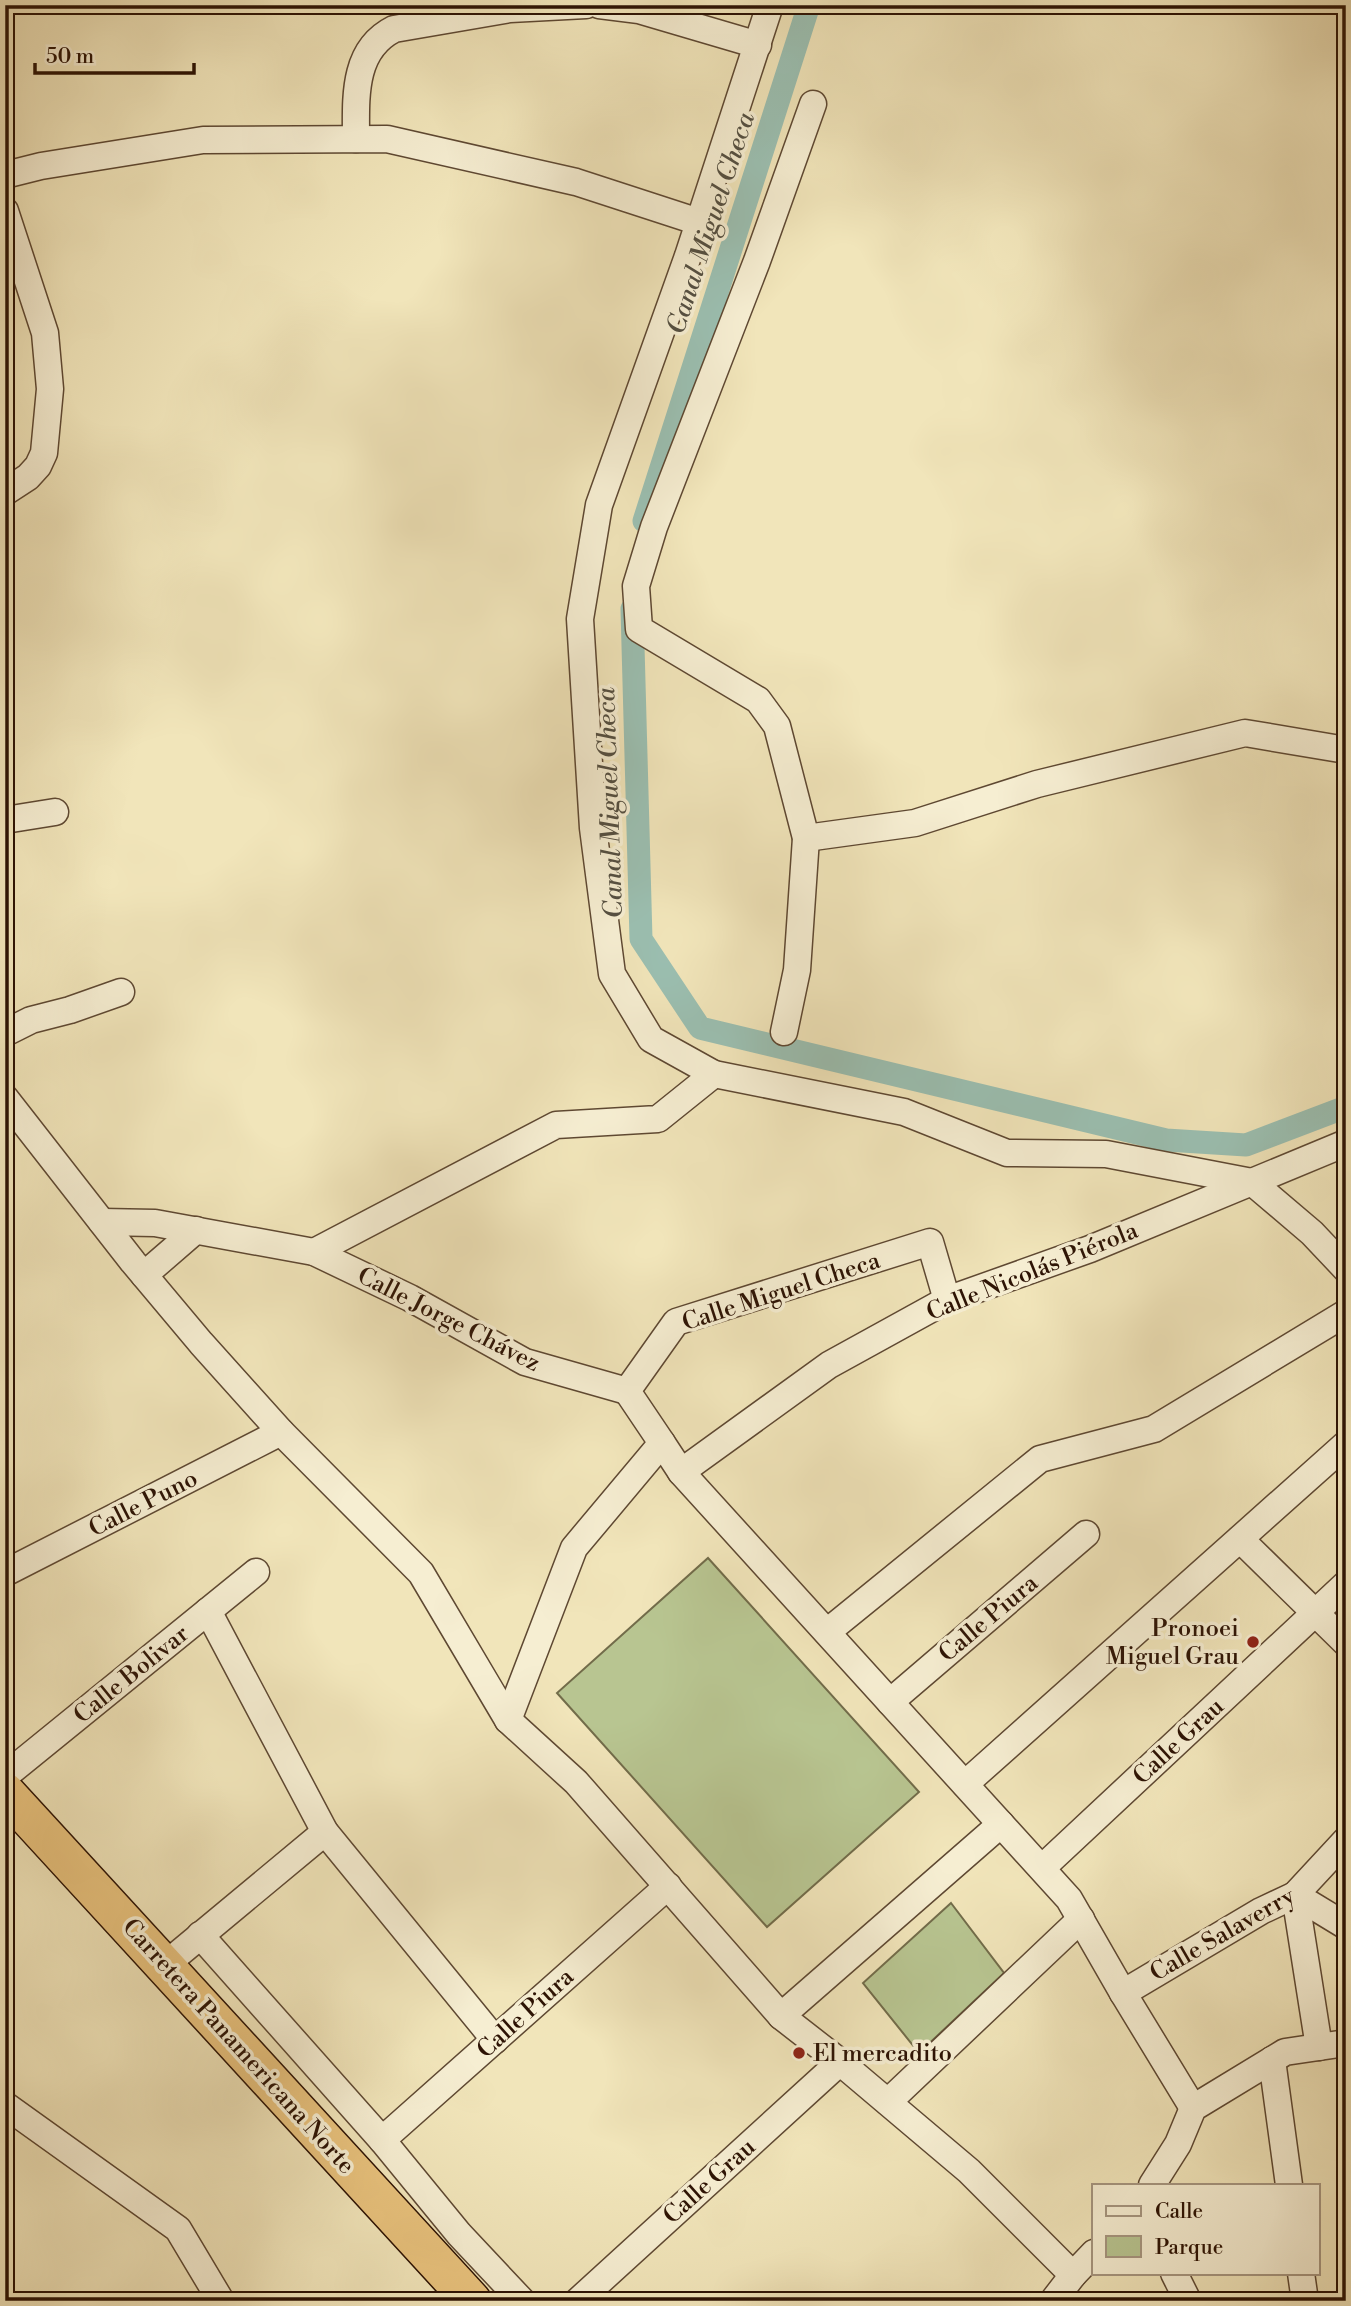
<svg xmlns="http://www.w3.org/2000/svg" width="1351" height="2306" font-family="'Libre Bodoni',serif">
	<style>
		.green { fill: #b8c591; stroke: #726c4a; stroke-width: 2 }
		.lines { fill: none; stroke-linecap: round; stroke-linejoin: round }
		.canal { stroke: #9bbfb1; stroke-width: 23 }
		.minor-casing { stroke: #5e4832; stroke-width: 29 }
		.trunk-casing { stroke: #2d1304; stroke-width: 41 }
		.minor { stroke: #f6eed2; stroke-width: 26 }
		.trunk { stroke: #e8c27d; stroke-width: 38 }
		.poi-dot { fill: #8f2418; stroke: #f6eed2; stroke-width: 2.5 }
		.labels { text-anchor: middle; stroke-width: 7; stroke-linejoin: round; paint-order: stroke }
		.street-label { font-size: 24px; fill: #2d1304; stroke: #f6eed2 }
		.poi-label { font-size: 24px; fill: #2d1304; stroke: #f6eed2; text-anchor: end }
		.water-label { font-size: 26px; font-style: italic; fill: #544f41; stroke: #f6eed2 }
	</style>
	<rect width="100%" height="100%" fill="#f1e5ba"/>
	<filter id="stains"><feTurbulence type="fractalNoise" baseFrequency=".00286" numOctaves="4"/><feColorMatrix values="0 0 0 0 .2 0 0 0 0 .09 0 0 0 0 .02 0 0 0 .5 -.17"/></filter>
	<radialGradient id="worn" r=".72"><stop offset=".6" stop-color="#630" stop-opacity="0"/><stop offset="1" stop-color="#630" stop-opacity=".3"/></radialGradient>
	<g class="green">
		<polygon points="708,1558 919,1792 767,1927 557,1693"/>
		<polygon points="951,1903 1004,1973 919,2053 863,1983"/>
	</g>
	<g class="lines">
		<g class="canal">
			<polyline points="644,521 809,5"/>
			<polyline points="632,609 641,939 700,1028 1166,1140 1246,1145 1346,1107"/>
		</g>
		<defs>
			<g id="minor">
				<polyline points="599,5 639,10 758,45"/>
				<polyline points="770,5 688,256 599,505 580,619 593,828 612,974 651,1039 714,1074 904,1112 1007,1153 1106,1154 1252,1182 1312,1233 1346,1269"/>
				<path d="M 356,139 C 356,99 352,50 394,29 L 510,9 L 586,5"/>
				<polyline points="5,175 41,166 203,140 387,139 576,182 699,222"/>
				<polyline points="5,211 45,333 50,389 44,453 38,466 28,477 5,492"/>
				<polyline points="5,820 55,812"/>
				<polyline points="806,838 915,823 1037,784 1245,733 1346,750"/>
				<polyline points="784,1032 797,970 806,838 777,726 758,700 639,629 636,586 654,527 757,261 813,104"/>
				<polyline points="5,1033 31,1020 70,1010 121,992"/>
				<polyline points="5,1098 133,1262 201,1343 281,1432 421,1573 508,1720 576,1782 781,2016 840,2062 969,2171 1073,2275"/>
				<polyline points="102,1222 155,1223 314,1252 410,1298 525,1362 627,1391"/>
				<polyline points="314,1252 556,1125 658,1119 714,1074"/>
				<polyline points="144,1275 196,1230"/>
				<polyline points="662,1443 681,1472 1069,1899 1123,1993 1193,2108"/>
				<polyline points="681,1472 829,1365 947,1300 1090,1249 1346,1143"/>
				<polyline points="1240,1539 1346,1643"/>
				<polyline points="5,1573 281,1432"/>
				<polyline points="208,1611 325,1832 495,2040"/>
				<polyline points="827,1632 1040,1459 1154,1429 1346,1313"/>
				<polyline points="890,1702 1086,1534"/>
				<polyline points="508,1720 574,1548 662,1443 627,1391 676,1322 930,1242 947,1300"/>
				<polyline points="5,1776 256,1572"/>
				<polyline points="965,1784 1346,1444"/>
				<polyline points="1042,1868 1346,1584"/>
				<polyline points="1295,1895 1319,2047"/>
				<polyline points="1295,1895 1346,1926"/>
				<polyline points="200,1935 382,2140 459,2234 522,2301"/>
				<polyline points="165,1965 325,1832"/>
				<polyline points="1123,1993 1261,1911 1295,1895 1346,1840"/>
				<polyline points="781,2016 1001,1824"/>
				<polyline points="1272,2060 1289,2185"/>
				<polyline points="888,2102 1081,1919"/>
				<polyline points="5,2105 178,2229 221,2301"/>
				<polyline points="382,2140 668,1886"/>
				<polyline points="1152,2185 1178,2144 1193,2108 1285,2052 1346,2043"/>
				<polyline points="1174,2273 1188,2301"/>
				<polyline points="1301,2273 1305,2301"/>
				<polyline points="578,2301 840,2062"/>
				<polyline points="1053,2301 1073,2275 1094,2253"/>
			</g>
			<polyline id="trunk" points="5,1792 472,2301"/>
		</defs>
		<use href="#minor" class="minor-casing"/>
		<use href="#trunk" class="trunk-casing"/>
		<use href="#minor" class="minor"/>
		<use href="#trunk" class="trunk"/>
	</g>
	<g class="poi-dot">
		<circle cx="1253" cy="1642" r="7"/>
		<circle cx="799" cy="2053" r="7"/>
	</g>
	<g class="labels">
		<g class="street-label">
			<text transform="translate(1032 1271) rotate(-22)" y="8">Calle Nicolás Piérola</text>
			<text transform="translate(781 1291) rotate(-18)" y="8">Calle Miguel Checa</text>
			<text transform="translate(449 1319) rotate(27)" y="8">Calle Jorge Chávez</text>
			<text transform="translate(143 1503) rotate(-27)" y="8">Calle Puno</text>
			<text transform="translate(988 1618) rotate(-40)" y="8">Calle Piura</text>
			<text transform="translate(131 1674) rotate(-39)" y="8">Calle Bolivar</text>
			<text transform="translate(1178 1741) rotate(-43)" y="8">Calle Grau</text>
			<text transform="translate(1222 1934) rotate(-30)" y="8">Calle Salaverry</text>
			<text transform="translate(525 2013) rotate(-42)" y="8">Calle Piura</text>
			<text transform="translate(239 2046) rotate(48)" y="8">Carretera Panamericana Norte</text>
			<text transform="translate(709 2181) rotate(-42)" y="8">Calle Grau</text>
		</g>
		<g class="poi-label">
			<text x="1239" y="1636">Pronoei<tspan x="1239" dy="28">Miguel Grau</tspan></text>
			<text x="813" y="2061" text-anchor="start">El mercadito</text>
		</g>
		<g class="water-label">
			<text transform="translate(710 223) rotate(-72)" y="9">Canal Miguel Checa</text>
			<text transform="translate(609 803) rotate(-92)" y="9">Canal Miguel Checa</text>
		</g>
	</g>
	<rect width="1351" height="2306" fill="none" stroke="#f1e5ba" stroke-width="28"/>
	<rect x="7" y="7" width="1337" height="2292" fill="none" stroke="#2d1304" stroke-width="3.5"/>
	<rect x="14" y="14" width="1323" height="2278" fill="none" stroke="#2d1304" stroke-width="2"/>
	<rect x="1092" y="2184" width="228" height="91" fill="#f6eed2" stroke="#a69680" stroke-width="2"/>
	<rect x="1106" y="2206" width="35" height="10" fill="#f6eed2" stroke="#a69680" stroke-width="2"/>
	<text x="1155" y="2218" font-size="21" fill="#2d1304">Calle</text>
	<rect x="1106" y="2236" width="35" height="21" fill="#b8c591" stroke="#a69680" stroke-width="2"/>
	<text x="1155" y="2254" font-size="21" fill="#2d1304">Parque</text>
	<path d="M35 63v10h159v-10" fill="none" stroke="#2d1304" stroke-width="3.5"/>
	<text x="46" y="63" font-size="21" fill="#2d1304" stroke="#f6eed2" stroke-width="5" paint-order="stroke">50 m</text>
	<rect width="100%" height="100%" filter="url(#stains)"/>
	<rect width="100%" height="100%" fill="url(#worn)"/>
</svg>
